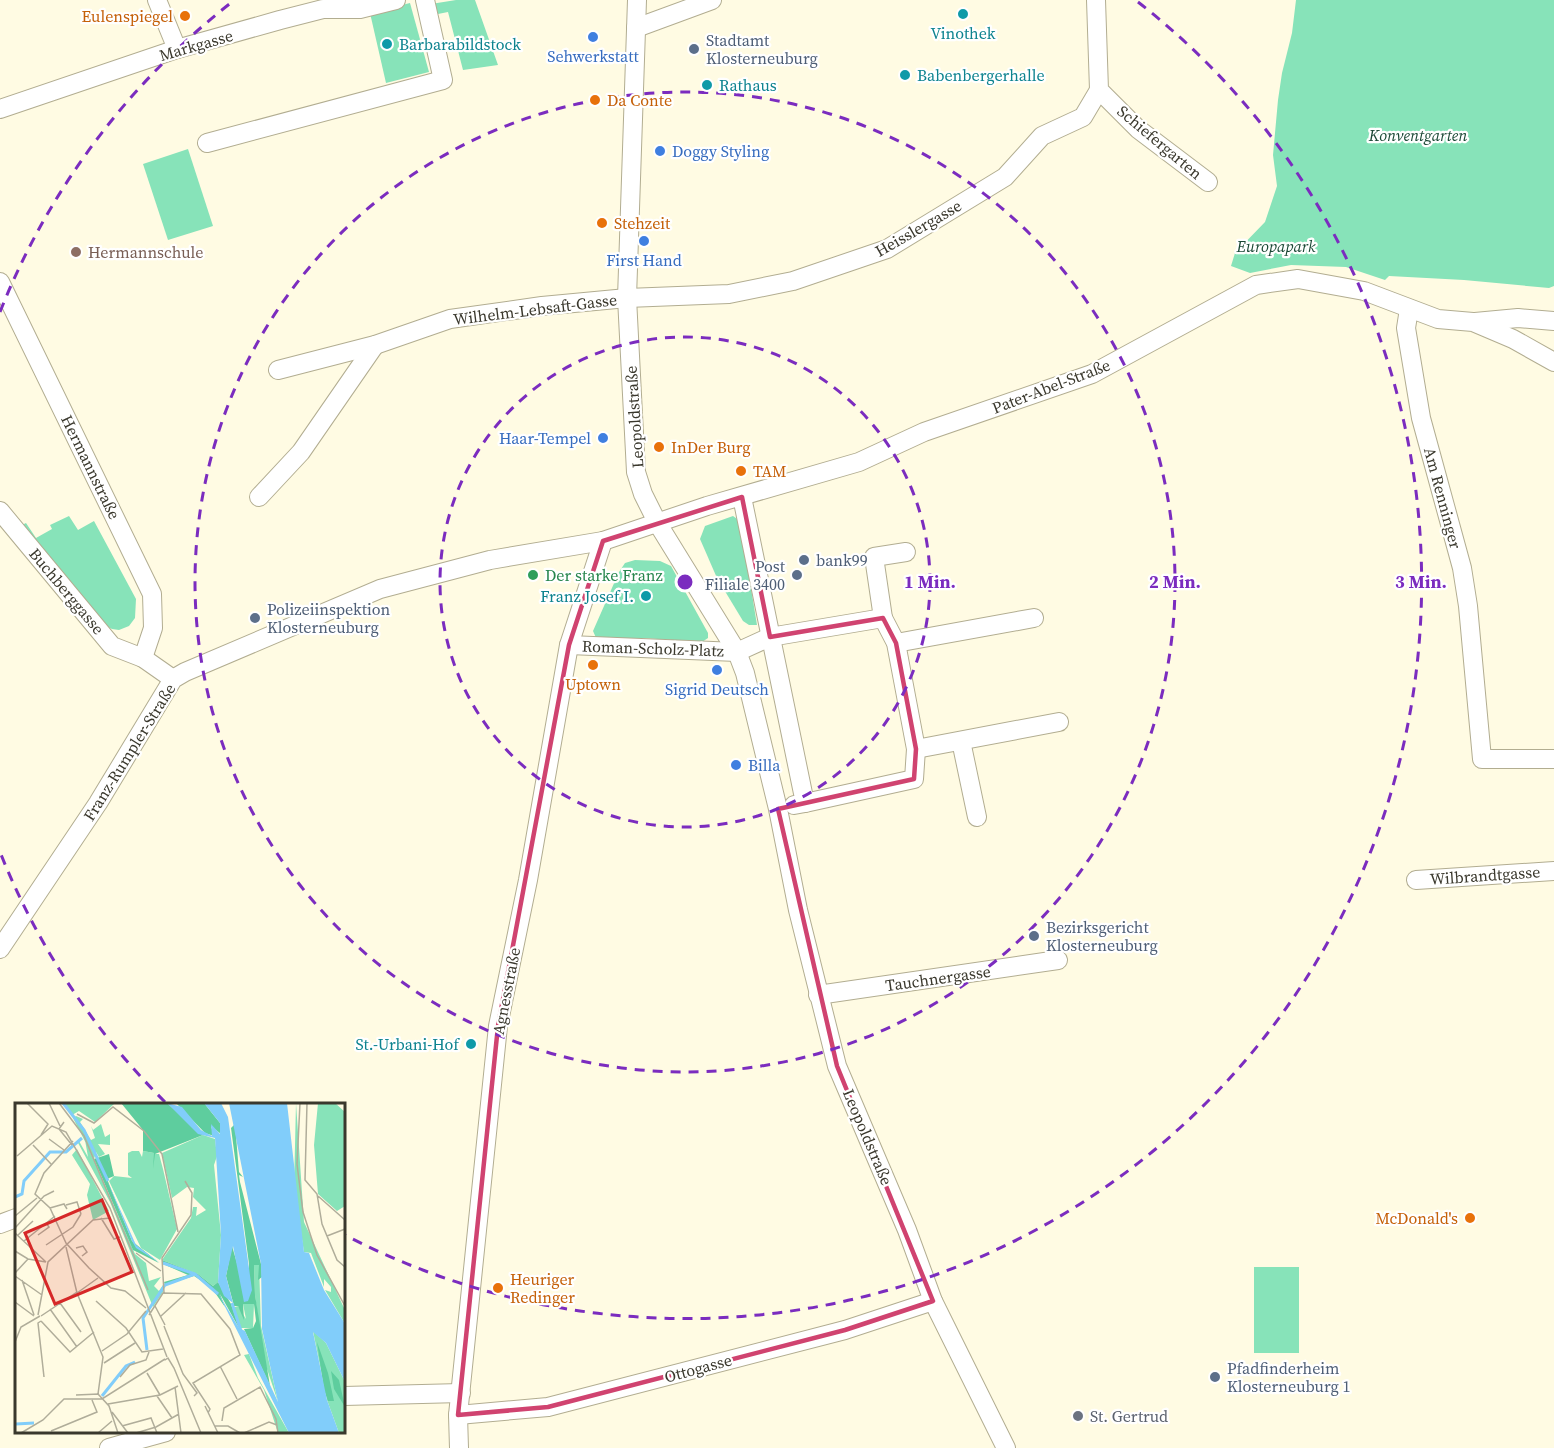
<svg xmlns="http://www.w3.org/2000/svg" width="1554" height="1448" font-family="'Source Serif 4',serif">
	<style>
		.green { fill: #87e3b9 }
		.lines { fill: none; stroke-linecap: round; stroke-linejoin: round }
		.street-casing { stroke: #b2ad91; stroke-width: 20 }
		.street { stroke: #fff; stroke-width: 18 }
		.marked { fill: none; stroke: #d04370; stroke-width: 4.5; stroke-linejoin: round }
		.ring { fill: none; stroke: #7b2cbf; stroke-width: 3; stroke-dasharray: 10 8 }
		.culture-dot { fill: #0f9aa8; stroke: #fff; stroke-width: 2 }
		.food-dot { fill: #e8710a; stroke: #fff; stroke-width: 2 }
		.shop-dot { fill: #3f7fe0; stroke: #fff; stroke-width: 2 }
		.service-dot { fill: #5c6f8a; stroke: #fff; stroke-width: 2 }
		.education-dot { fill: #8d6e63; stroke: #fff; stroke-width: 2 }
		.leisure-dot { fill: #2e9e5b; stroke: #fff; stroke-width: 2 }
		.worship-dot { fill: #6b7280; stroke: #fff; stroke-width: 2 }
		.labels { text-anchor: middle; stroke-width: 4.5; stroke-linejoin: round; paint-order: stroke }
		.food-label { font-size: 16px; fill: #c56008; stroke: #fff; text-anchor: start }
		.culture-label { font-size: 16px; fill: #0d838f; stroke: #fff; text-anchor: start }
		.service-label { font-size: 16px; fill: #4e5e75; stroke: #fff; text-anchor: start }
		.street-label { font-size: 16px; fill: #3a382d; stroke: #fff }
		.shop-label { font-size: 16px; fill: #366cbe; stroke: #fff }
		.park-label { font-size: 16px; font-style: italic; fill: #194734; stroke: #fff }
		.education-label { font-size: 16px; fill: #785e54; stroke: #fff; text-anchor: start }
		.leisure-label { font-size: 16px; fill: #27864d; stroke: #fff; text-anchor: start }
		.worship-label { font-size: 16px; fill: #5b616d; stroke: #fff; text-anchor: start }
		.inset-river { fill: none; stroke: #81cdfa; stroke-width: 3 }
		.inset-road { fill: none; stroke: #b0ad9a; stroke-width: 1.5 }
		.view { fill: #d62828; fill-opacity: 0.15; stroke: #d62828; stroke-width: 3 }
		.inset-edge { fill: none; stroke: #3a382d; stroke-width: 3 }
		.centre { fill: #7b2cbf; stroke: #fff; stroke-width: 3 }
		.ring-label { font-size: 18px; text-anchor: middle; font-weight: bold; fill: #7b2cbf; stroke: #fff; stroke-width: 4.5; stroke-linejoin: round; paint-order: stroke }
	</style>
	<rect width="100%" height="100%" fill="#fffbe3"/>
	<g class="green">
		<polygon points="456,0 475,0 498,65 463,70 448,12 433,15 431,4"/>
		<polygon points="1296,0 1554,0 1554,286 1549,288 1464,280 1389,276 1385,280 1346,267 1291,265 1250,273 1231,266 1235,253 1265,222 1277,186 1273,155 1278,100 1282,73 1292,33"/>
		<polygon points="410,3 429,72 386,83 370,13"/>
		<polygon points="188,149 213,226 168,240 143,164"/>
		<polygon points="69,516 78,530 94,521 136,599 135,618 129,626 119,630 112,629 106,626 22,525 26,523 36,538 52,529 50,525"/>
		<polygon points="733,516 740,521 757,625 749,625 743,621 717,578 700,539 705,526"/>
		<polygon points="635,560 660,561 671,566 708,633 708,638 702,642 643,638 597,640 593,631 619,572 625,563"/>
		<rect x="1254" y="1267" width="45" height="86"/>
	</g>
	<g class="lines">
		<defs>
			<g id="street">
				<polyline points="157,0 177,49"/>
				<polyline points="637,0 627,298 636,472 643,494 658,524 737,652 745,673 778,809 798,910 837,1066 907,1230 933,1301 1006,1448"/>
				<polyline points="1096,0 1099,90 1138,129 1208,182"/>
				<polyline points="636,28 712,0"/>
				<polyline points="0,109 177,49 280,20 323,9 360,9 396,0"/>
				<polyline points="207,143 443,80 425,0"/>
				<polyline points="0,282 152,594 153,628 143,658"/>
				<polyline points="1409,309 1406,328 1421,418 1462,568 1468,606 1482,759 1554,759"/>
				<polyline points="1475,322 1518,318 1554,321"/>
				<polyline points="278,370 375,345 450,319 542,306 627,298 729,294 793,281 887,249 1005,177 1042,136 1083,117 1099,90"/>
				<polyline points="259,497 301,452 375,345"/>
				<polyline points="742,497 805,803 794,805"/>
				<polyline points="0,511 112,646 143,658 173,679"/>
				<polyline points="883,618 874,557 906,552"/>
				<polyline points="896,643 1034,618"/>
				<polyline points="569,645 737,652 770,637 883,618 896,643 916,749 914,779 805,803"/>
				<polyline points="961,741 977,817"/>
				<polyline points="916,749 1059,722"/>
				<polyline points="1416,880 1554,871"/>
				<polyline points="0,949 98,803 173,679 185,672 380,589 490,560 603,541 707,506 859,462 924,432 1092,374 1256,285 1298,279 1364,291 1438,319 1473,322 1513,339 1554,362"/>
				<polyline points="818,995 1058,960"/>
				<polyline points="0,1224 16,1218"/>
				<polyline points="344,1396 461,1393"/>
				<polyline points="458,1415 548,1407 845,1330 933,1301"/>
				<polyline points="109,1448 166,1432"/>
				<polyline points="459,1448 458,1415 498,1026 528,880 569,645 603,541"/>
			</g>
		</defs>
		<use href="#street" class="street-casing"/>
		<use href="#street" class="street"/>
	</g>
	<path class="marked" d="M 742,497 L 770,637 L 883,618 L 896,643 L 916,749 L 914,779 L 778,809 L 837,1066 L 933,1301 L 845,1330 L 548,1407 L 458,1415 L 498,1026 L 569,645 L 603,541 Z"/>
	<g class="ring">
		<circle cx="685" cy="582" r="245"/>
		<circle cx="685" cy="582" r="490"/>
		<path d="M165 1102A736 736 0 0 1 0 852M0 312A736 736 0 0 1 232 2M1138 2A736 736 0 0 1 345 1235"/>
	</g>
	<g class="culture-dot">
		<circle cx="963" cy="14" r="6"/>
		<circle cx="387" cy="44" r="6"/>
		<circle cx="905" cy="75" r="6"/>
		<circle cx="707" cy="85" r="6"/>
		<circle cx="646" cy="596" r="6"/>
		<circle cx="471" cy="1044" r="6"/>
	</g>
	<g class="food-dot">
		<circle cx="185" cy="16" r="6"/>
		<circle cx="595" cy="100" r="6"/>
		<circle cx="602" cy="223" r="6"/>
		<circle cx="659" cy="447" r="6"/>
		<circle cx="741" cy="471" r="6"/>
		<circle cx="593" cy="665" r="6"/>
		<circle cx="1470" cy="1218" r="6"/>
		<circle cx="498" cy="1288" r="6"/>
	</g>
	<g class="shop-dot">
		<circle cx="593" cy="37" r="6"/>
		<circle cx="660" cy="151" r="6"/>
		<circle cx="644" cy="241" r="6"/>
		<circle cx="603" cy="438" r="6"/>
		<circle cx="717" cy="670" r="6"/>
		<circle cx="736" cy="765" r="6"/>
	</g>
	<g class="service-dot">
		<circle cx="694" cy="49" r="6"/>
		<circle cx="804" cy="560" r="6"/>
		<circle cx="797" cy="575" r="6"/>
		<circle cx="255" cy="618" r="6"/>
		<circle cx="1034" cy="936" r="6"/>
		<circle cx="1215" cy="1377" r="6"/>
	</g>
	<circle class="education-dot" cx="76" cy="252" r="6"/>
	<circle class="leisure-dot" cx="533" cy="575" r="6"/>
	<circle class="worship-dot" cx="1078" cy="1416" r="6"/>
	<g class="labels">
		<g class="food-label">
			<text x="173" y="22" text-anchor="end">Eulenspiegel</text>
			<text x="607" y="106">Da Conte</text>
			<text x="614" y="229">Stehzeit</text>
			<text x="671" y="453">InDer Burg</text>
			<text x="753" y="477">TAM</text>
			<text x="593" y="690" text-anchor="middle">Uptown</text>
			<text x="1458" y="1224" text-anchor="end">McDonald's</text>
			<text x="510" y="1285">Heuriger<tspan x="510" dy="18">Redinger</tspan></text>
		</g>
		<g class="culture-label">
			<text x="963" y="39" text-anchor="middle">Vinothek</text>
			<text x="399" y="50">Barbarabildstock</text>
			<text x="917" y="81">Babenbergerhalle</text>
			<text x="719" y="91">Rathaus</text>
			<text x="634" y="602" text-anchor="end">Franz Josef I.</text>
			<text x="459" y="1050" text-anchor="end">St.-Urbani-Hof</text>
		</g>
		<g class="service-label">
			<text x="706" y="46">Stadtamt<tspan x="706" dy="18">Klosterneuburg</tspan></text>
			<text x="816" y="566">bank99</text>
			<text x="785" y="572" text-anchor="end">Post<tspan x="785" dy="18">Filiale 3400</tspan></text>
			<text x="267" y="615">Polizeiinspektion<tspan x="267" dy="18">Klosterneuburg</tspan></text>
			<text x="1046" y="933">Bezirksgericht<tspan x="1046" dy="18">Klosterneuburg</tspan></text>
			<text x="1227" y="1374">Pfadfinderheim<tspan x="1227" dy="18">Klosterneuburg 1</tspan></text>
		</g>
		<g class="street-label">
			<text transform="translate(196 45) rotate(-16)" y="6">Markgasse</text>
			<text transform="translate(1160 142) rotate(40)" y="6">Schiefergarten</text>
			<text transform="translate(918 228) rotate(-30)" y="6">Heisslergasse</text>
			<text transform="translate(535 309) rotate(-7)" y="6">Wilhelm-Lebsaft-Gasse</text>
			<text transform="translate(1051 386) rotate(-21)" y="6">Pater-Abel-Straße</text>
			<text transform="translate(634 417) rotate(-94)" y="6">Leopoldstraße</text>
			<text transform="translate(91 467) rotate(64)" y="6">Hermannstraße</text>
			<text transform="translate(1443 498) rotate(75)" y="6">Am Renninger</text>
			<text transform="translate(67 591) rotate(50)" y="6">Buchberggasse</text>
			<text transform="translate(653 648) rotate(2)" y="6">Roman-Scholz-Platz</text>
			<text transform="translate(129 752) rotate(-58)" y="6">Franz-Rumpler-Straße</text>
			<text transform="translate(1485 875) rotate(-4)" y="6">Wilbrandtgasse</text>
			<text transform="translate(938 978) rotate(-8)" y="6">Tauchnergasse</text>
			<text transform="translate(506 991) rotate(-79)" y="6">Agnesstraße</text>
			<text transform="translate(868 1137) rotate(67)" y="6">Leopoldstraße</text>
			<text transform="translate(698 1368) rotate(-15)" y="6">Ottogasse</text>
		</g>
		<g class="shop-label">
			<text x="593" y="62">Sehwerkstatt</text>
			<text x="672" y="157" text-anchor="start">Doggy Styling</text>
			<text x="644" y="266">First Hand</text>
			<text x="591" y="444" text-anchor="end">Haar-Tempel</text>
			<text x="717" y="695">Sigrid Deutsch</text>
			<text x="748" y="771" text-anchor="start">Billa</text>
		</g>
		<g class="park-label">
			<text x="1418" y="141">Konventgarten</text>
			<text x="1276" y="252">Europapark</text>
		</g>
		<g class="education-label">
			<text x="88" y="258">Hermannschule</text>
		</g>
		<g class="leisure-label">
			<text x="545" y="581">Der starke Franz</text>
		</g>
		<g class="worship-label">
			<text x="1090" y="1422">St. Gertrud</text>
		</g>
	</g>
	<g transform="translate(15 1103)">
		<rect width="330" height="330" fill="#fffbe3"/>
		<path d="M 47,0 L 51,1 L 100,0 L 80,19 L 64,8 L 57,12 ZM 281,0 L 289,119 L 329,205 L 329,219 L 310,187 L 316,189 L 316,184 L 309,176 L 309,184 L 296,150 L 289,149 L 279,85 ZM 303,0 L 320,0 L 330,9 L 330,103 L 322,108 L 303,91 L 299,42 ZM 61,13 L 68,16 L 65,19 L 76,37 L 80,35 L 76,23 L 78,27 L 86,21 L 90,34 L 95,31 L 95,42 L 83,41 L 90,51 L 84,54 L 81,49 L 79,56 L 58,15 ZM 188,32 L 200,36 L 202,53 L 199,62 L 206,132 L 203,179 L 198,183 L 183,171 L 147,157 L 176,115 L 178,104 L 182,104 L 181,113 L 191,107 L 178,94 L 179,85 L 172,84 L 157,95 L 147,50 ZM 67,36 L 64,38 L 73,54 L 70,37 L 120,151 L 131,160 L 134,178 L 146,174 L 139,183 L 144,188 L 148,182 L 148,189 L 138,204 L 95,99 L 62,38 ZM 62,46 L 94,108 L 78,117 L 72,92 L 75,81 L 57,52 ZM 117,48 L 124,48 L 127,54 L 128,48 L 139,50 L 139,66 L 139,51 L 144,51 L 148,66 L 162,126 L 145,157 L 126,145 L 94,78 L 99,73 L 117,75 L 113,72 L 113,50 ZM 244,161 L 246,223 L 263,299 L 248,254 L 240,192 L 239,162 ZM 228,201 L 239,201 L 238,225 L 224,225 L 217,205 L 223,203 L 231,216 ZM 298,228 L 311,240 L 330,279 L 330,330 L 324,330 L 312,297 ZM 234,251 L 243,275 L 274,330 L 263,330 L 249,287 L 229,252 Z" fill="#87e3b9"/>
		<path d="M 106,0 L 152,0 L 188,32 L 140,51 L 138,66 L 139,50 L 128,48 L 128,27 ZM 161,0 L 189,0 L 205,20 L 206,31 L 196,23 L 199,33 L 190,30 ZM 220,21 L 224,69 L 228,74 L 224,72 L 225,79 L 246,161 L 247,174 L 243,177 L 244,162 L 239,162 L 240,192 L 255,283 L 229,226 L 238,225 L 241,218 L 239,201 L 228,201 L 229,217 L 223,203 L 219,203 L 211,173 L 217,143 L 233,198 L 234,161 L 216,25 ZM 94,51 L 99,73 L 92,76 L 117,138 L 144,160 L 118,147 L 79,56 ZM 147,157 L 183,171 L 198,183 L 203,179 L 216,201 L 224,225 L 205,191 L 210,204 L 196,184 L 179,173 L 150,182 L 149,179 L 173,172 L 148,161 ZM 302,239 L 313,270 L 319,298 L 313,298 L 309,287 ZM 316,268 L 324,277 L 330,304 L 319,286 Z" fill="#5ecd9e"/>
		<path d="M 152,0 L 167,4 L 186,27 L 197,33 L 196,21 L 205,31 L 205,20 L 189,0 L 206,0 L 213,14 L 237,187 L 233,198 L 229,199 L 218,143 L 211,173 L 218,200 L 209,193 L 203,179 L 206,132 L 200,35 L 183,31 ZM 214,0 L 272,0 L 289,149 L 294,150 L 309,187 L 329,219 L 330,279 L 311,240 L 298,229 L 312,297 L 324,330 L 274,330 L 202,188 L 224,225 L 230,228 L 263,299 L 247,226 L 246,161 ZM 91,75 L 121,142 L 145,160 L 121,145 L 117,138 Z" fill="#81cdfa"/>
		<path class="inset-river" d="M 48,0 L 69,27 L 93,78M 0,94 L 7,91 L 9,78 L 35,49 L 51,49 L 67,35M 148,160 L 180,171 L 203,191M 217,200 L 226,228M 132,247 L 128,215 L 150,182 L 180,171M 87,293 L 111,263 L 120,259M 1,321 L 19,320"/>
		<path class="inset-road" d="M 12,0 L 33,21 L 26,32M 34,0 L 45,23M 44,0 L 69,33 L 133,187M 285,0 L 282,61 L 288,109 L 302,152 L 330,203M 292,0 L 290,77 L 302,91 L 307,121 L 322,157 L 330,164M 62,11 L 79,20 L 98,4 L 129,28 L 147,51 L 163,129M 49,19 L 44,26 L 57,42M 34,36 L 49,47M 58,38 L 29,70 L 20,91 L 35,105 L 51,140 L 74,165 L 96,185 L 110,188 L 131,205M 18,42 L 36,61M 2,53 L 37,23 L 51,29 L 95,105 L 152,254M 303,93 L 330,117M 51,102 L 62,99 L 66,111M 35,105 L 49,101 L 52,106M 0,113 L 22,95M 86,115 L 99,136 L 105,134M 0,125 L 29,93 L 39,88M 0,130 L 31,159M 3,132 L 18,118M 23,132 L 34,124 L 31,120M 312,133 L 330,126M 9,138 L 40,113M 31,142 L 58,124 L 66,111M 51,144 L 62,190 L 88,254 L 83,291 L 94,303 L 103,330M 61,145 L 68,143 L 72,149 L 67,153M 0,148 L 13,156 L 31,159M 121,150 L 146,168M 0,170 L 13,156M 0,173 L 27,192M 7,177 L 19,212M 62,190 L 83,175M 149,190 L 147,155 L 176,112 L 177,90 L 170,78M 81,198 L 111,225 L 127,249 L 148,246M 0,199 L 19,213M 45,200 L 66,229M 140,203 L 150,222M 35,206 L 62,244M 23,212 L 33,159 L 78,117 L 95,115M 134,212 L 148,190 L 186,191 L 215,226 L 225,252 L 178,280 L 195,306 L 193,310M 26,213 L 62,189M 146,213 L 171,190M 26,218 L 55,249 L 79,229M 26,218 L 23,220 L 29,274M 149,223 L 168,271 L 182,290 L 179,293M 0,239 L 6,224 L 25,213M 87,248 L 112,231 L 131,208M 150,257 L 153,255 L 159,265 L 186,330M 89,260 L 120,240M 205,263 L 222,296M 132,270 L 145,292M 105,274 L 115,262 L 131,257 L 134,249M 160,284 L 166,330M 61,292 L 84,291M 142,293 L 157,315M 93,301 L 145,292 L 163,283M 190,303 L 203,330M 97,309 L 113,330M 207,318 L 209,305 L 245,284 L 261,316 L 263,330M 107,323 L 136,315 L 142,330M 200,323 L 213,323 L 225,330M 36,328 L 82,309 L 77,297M 6,330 L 28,317 L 49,296 L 87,296 L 150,256M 83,330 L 97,318M 121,330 L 141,324 L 164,311M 229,330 L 254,319 L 262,322"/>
		<path class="view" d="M 87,97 L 117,169 L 40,201 L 10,130 Z"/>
		<rect width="330" height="330" class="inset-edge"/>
	</g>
	<circle cx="685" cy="582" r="9" class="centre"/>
	<g class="ring-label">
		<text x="930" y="588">1 Min.</text>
		<text x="1175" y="588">2 Min.</text>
		<text x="1421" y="588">3 Min.</text>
	</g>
</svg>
